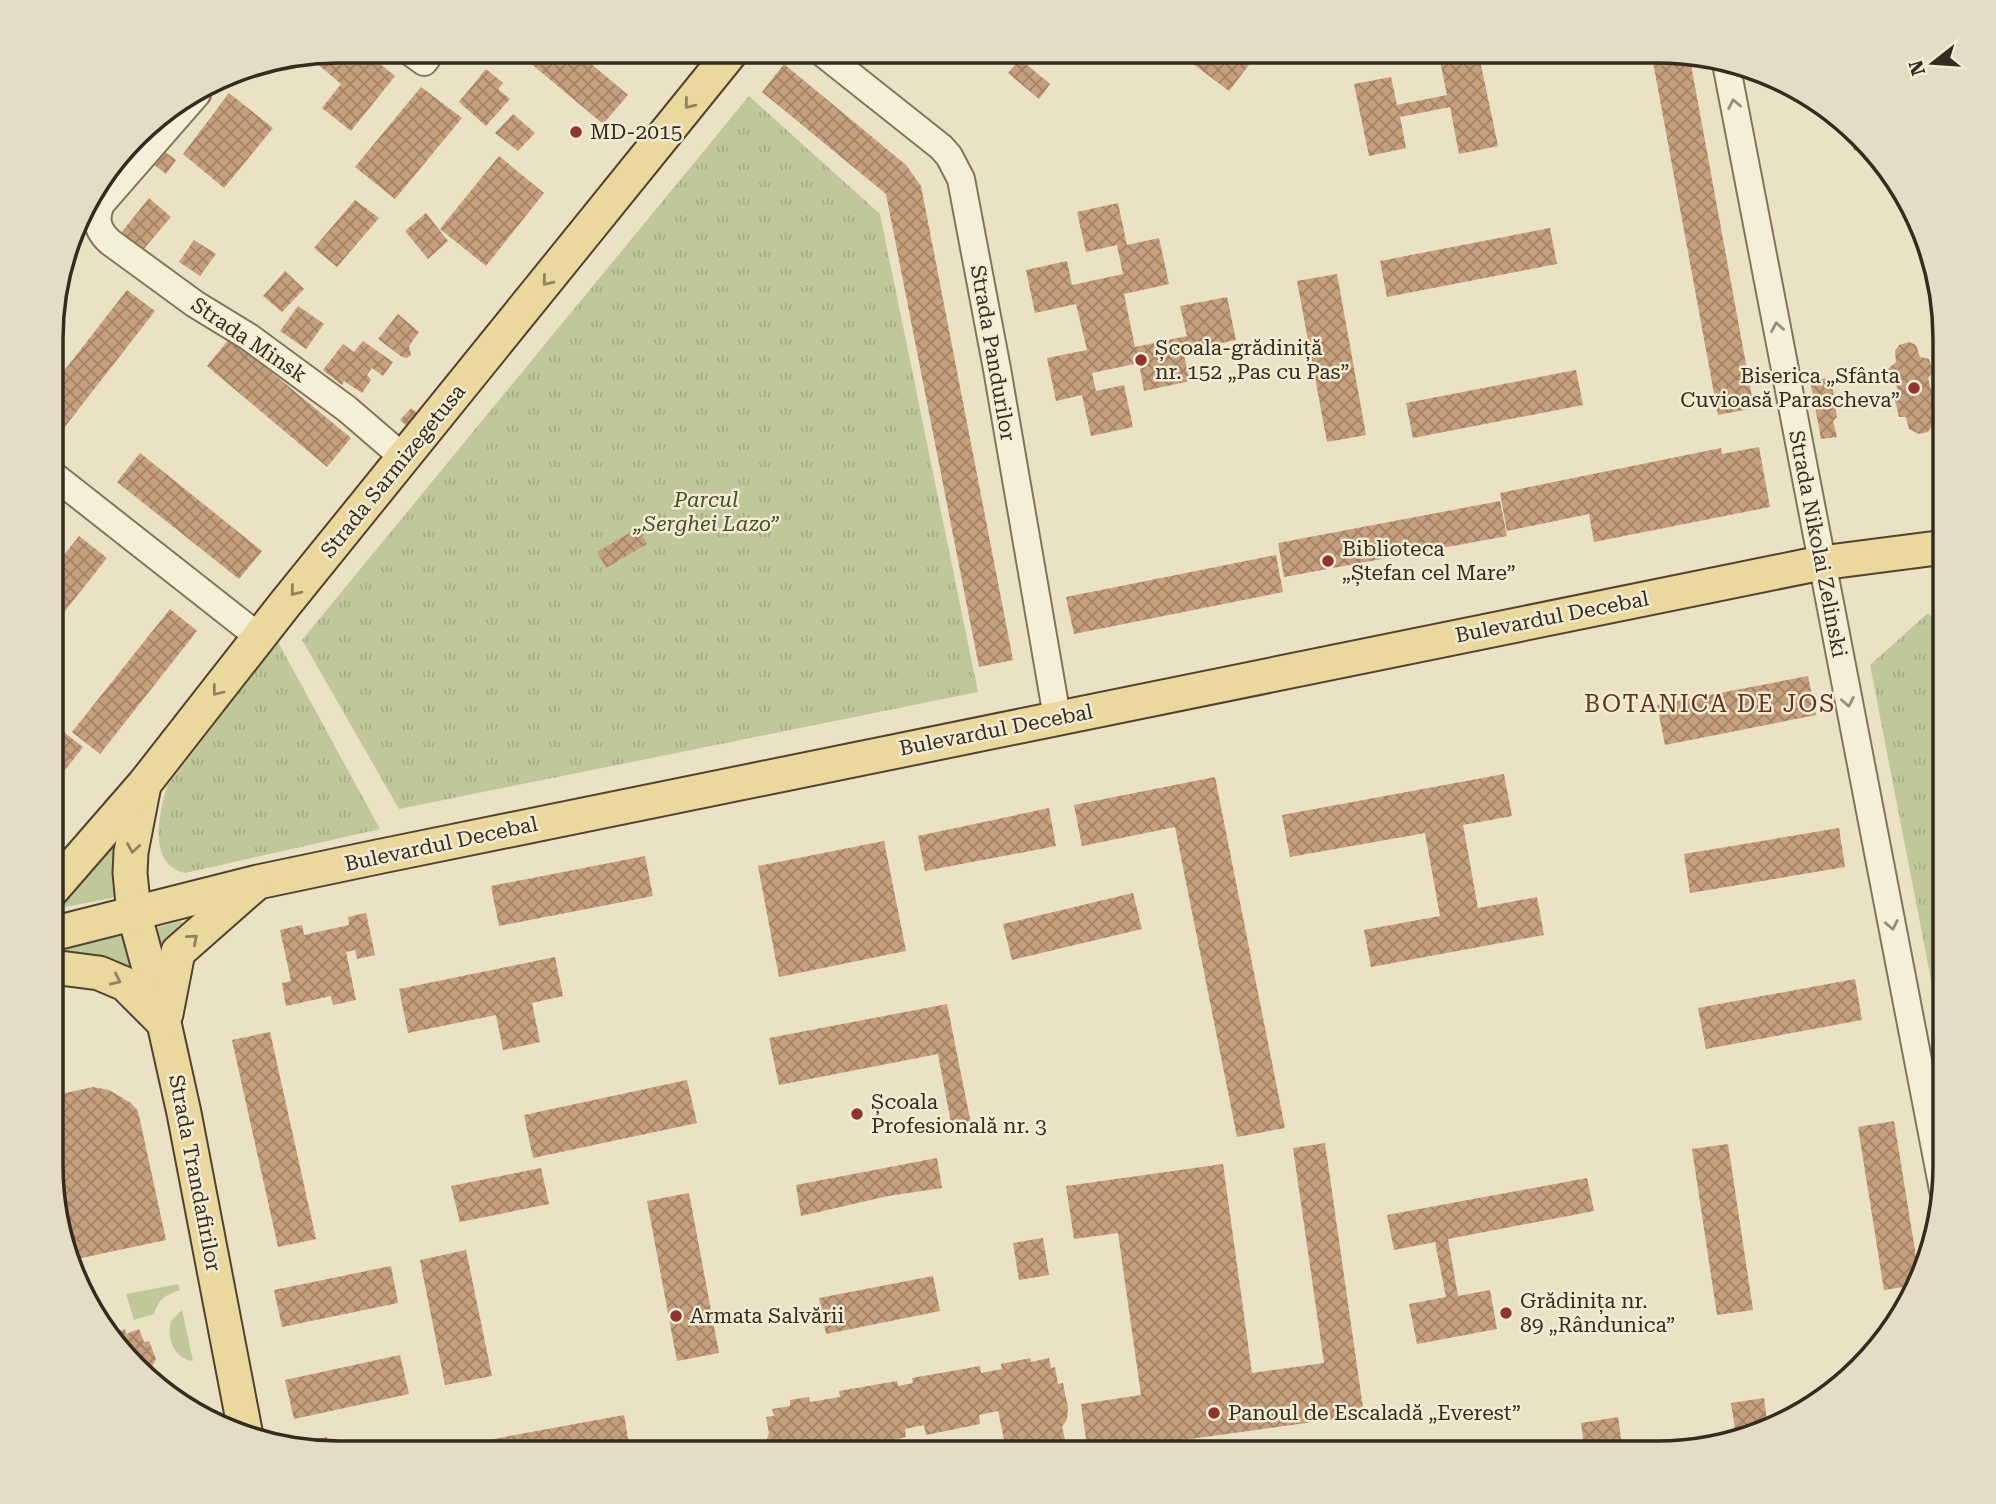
<svg xmlns="http://www.w3.org/2000/svg" width="1996" height="1504" font-family="'Roboto Serif',serif">
	<style>
		.grass { fill: #c0c899 }
		.park { fill: url(#park-tufts) }
		.building { fill: url(#building-cross-hatch) }
		.lines { fill: none; stroke-linecap: round; stroke-linejoin: round }
		.minor-casing { stroke: #84745c; stroke-width: 30 }
		.major-casing { stroke: #524230; stroke-width: 37 }
		.minor { stroke: #f6efd7; stroke-width: 26 }
		.major { stroke: #ebd89f; stroke-width: 33 }
		.oneway { stroke: #90825f }
		.oneway2 { stroke: #968d7b }
		.poi-dot { fill: #8f3530; stroke: #f3ebd3; stroke-width: 2.5 }
		.labels { text-anchor: middle; stroke-width: 5; stroke-linejoin: round; paint-order: stroke }
		.poi-label { font-size: 21px; fill: #352b1f; stroke: #f3ebd3; text-anchor: start }
		.street-label { font-size: 21px; fill: #352b1f; stroke: #f3ebd3 }
		.park-label { font-size: 21px; font-style: italic; fill: #445027; stroke: #f3ebd3 }
		.quarter-label { font-size: 24px; letter-spacing: 2px; fill: #5f3121; stroke: #f3ebd3 }
		.rim { fill: none; stroke: #352b1f; stroke-width: 3.5 }
	</style>
	<defs>
		<pattern id="park-tufts" width="24" height="20" patternUnits="userSpaceOnUse" patternTransform="scale(1.75)"><rect width="24" height="20" fill="#c0c899"/><path d="M3 7l-1-3M5 7V3M7 7l1-3M15 17l-1-3M17 17v-4M19 17l1-3" fill="none" stroke="#a6ac83"/></pattern>
		<pattern id="building-cross-hatch" width="8" height="8" patternUnits="userSpaceOnUse" patternTransform="scale(1.75)"><rect width="8" height="8" fill="#c69f7d"/><path d="M0 0l8 8M0 8l8-8" fill="none" stroke="#a28266"/></pattern>
	</defs>
	<rect width="100%" height="100%" fill="#ebe1c4"/>
	<g class="grass">
		<polygon points="117,835 117,897 65,907 64,901"/>
		<polygon points="181,921 186,927 162,952 155,928"/>
		<polygon points="118,935 127,938 142,980 52,955 52,950"/>
		<path d="M 178,1284 L 180,1290 C 165,1295 159,1299 154,1314 L 134,1320 L 126,1294 Z"/>
		<path d="M 182,1310 L 193,1361 C 175,1359 166,1339 171,1321 Z"/>
	</g>
	<g class="park">
		<polygon points="749,96 880,214 978,692 399,809 302,640"/>
		<polygon points="1928,613 1945,629 1945,1052 1870,665"/>
		<path d="M 278,642 L 380,829 L 185,873 C 147,865 159,813 167,786 Z"/>
	</g>
	<g class="building">
		<polygon points="339,51 364,51 395,76 351,131 322,108 341,84 308,56"/>
		<polygon points="516,51 576,51 628,95 603,124"/>
		<polygon points="1176,51 1239,51 1252,61 1229,91"/>
		<polygon points="1438,51 1478,51 1498,146 1459,154 1450,107 1400,117 1406,148 1369,156 1354,84 1391,77 1397,105 1447,95"/>
		<polygon points="1651,51 1676,51 1689,54 1754,408 1718,415"/>
		<polygon points="1020,59 1050,84 1039,99 1008,73"/>
		<polygon points="784,64 906,165 921,186 1013,660 979,667 886,194 762,92"/>
		<polygon points="486,69 503,83 498,89 510,99 486,126 459,102"/>
		<polygon points="421,87 462,118 395,199 355,167"/>
		<polygon points="229,93 273,128 224,188 183,154"/>
		<polygon points="513,114 535,133 518,151 495,133"/>
		<polygon points="1850,127 1868,149 1854,151"/>
		<polygon points="161,149 176,160 166,174 152,163"/>
		<polygon points="499,156 544,193 486,266 440,229"/>
		<polygon points="149,198 171,217 143,250 121,233"/>
		<polygon points="355,200 379,218 337,267 314,248"/>
		<polygon points="1118,203 1127,245 1159,238 1169,284 1124,294 1135,347 1187,336 1180,306 1227,297 1236,340 1183,351 1190,381 1144,391 1139,363 1092,373 1096,391 1124,385 1133,427 1091,436 1082,395 1056,401 1047,358 1087,350 1076,304 1035,313 1026,270 1067,261 1072,285 1123,274 1117,245 1086,252 1077,212"/>
		<polygon points="426,213 448,241 428,259 405,231"/>
		<polygon points="1550,228 1557,264 1387,297 1380,261"/>
		<polygon points="194,240 216,254 200,276 179,262"/>
		<polygon points="285,271 304,289 282,312 263,296"/>
		<polygon points="1337,274 1366,435 1327,442 1297,281"/>
		<polygon points="127,290 155,311 60,433 53,428 53,385"/>
		<polygon points="298,306 324,324 306,349 280,331"/>
		<polygon points="398,314 419,332 409,346 411,355 407,358 402,357 378,339"/>
		<polygon points="230,338 351,438 327,467 207,366"/>
		<polygon points="363,341 393,362 383,376 372,368 367,375 371,380 362,393 344,381 342,385 323,370 343,344 354,352"/>
		<polygon points="1909,342 1916,345 1920,357 1929,359 1933,372 1928,378 1932,393 1936,393 1939,410 1931,411 1934,423 1928,432 1919,434 1909,429 1906,417 1899,417 1895,400 1899,399 1896,384 1891,382 1888,369 1896,362 1895,351 1899,345"/>
		<polygon points="1576,370 1583,405 1413,438 1406,403"/>
		<polygon points="1831,378 1837,417 1833,421 1837,437 1821,439 1810,380"/>
		<polygon points="411,408 418,414 407,426 400,420"/>
		<polygon points="1759,447 1770,507 1594,542 1589,514 1507,531 1500,493 1721,448 1722,454"/>
		<polygon points="140,453 262,551 239,579 117,482"/>
		<polygon points="1500,501 1507,536 1284,577 1278,543"/>
		<polygon points="638,528 647,544 606,568 597,552"/>
		<polygon points="79,536 107,558 53,626 53,569"/>
		<polygon points="1276,555 1283,592 1074,634 1066,597"/>
		<polygon points="170,609 197,631 100,754 72,732"/>
		<polygon points="1808,676 1816,715 1665,745 1657,705"/>
		<polygon points="56,726 83,747 52,787 52,731"/>
		<polygon points="1504,774 1512,816 1463,825 1478,908 1537,897 1544,935 1371,967 1364,930 1440,916 1425,833 1290,857 1282,815"/>
		<polygon points="1215,777 1285,1128 1237,1137 1175,827 1082,846 1074,805"/>
		<polygon points="1049,808 1056,846 925,871 918,836"/>
		<polygon points="1839,828 1845,867 1690,893 1684,854"/>
		<polygon points="884,841 906,951 779,977 758,866"/>
		<polygon points="645,856 653,896 499,926 491,886"/>
		<polygon points="1133,893 1142,929 1012,960 1003,924"/>
		<polygon points="366,913 375,955 357,959 355,950 346,952 356,1000 333,1005 331,996 286,1006 282,983 291,981 280,930 302,925 304,935 349,925 348,917"/>
		<polygon points="555,957 563,996 532,1003 540,1042 503,1050 496,1015 408,1033 399,989"/>
		<polygon points="1855,979 1862,1020 1706,1049 1698,1008"/>
		<polygon points="947,1004 971,1124 952,1128 938,1054 779,1085 769,1038"/>
		<polygon points="270,1032 316,1239 278,1247 232,1040"/>
		<polygon points="687,1080 697,1123 533,1158 524,1115"/>
		<polygon points="93,1087 109,1090 131,1103 138,1111 166,1240 72,1260 51,1185 52,1096"/>
		<polygon points="1894,1121 1920,1281 1917,1285 1884,1290 1858,1127"/>
		<polygon points="1325,1143 1364,1415 1088,1453 1081,1404 1141,1395 1118,1233 1074,1239 1066,1186 1223,1164 1252,1373 1324,1363 1293,1148"/>
		<polygon points="1728,1144 1753,1310 1717,1315 1692,1149"/>
		<polygon points="937,1158 942,1188 888,1196 801,1216 796,1185"/>
		<polygon points="541,1168 549,1204 460,1222 451,1186"/>
		<polygon points="1587,1178 1594,1211 1448,1239 1458,1296 1490,1290 1497,1329 1417,1344 1409,1304 1446,1297 1435,1242 1394,1250 1387,1215"/>
		<polygon points="689,1193 719,1353 677,1361 647,1201"/>
		<polygon points="1043,1238 1049,1275 1019,1280 1013,1243"/>
		<polygon points="466,1250 492,1376 445,1385 420,1260"/>
		<polygon points="391,1266 398,1303 282,1327 274,1290"/>
		<polygon points="933,1276 940,1311 826,1334 819,1298"/>
		<polygon points="125,1329 126,1334 139,1329 144,1342 149,1341 156,1359 146,1378 112,1334"/>
		<polygon points="400,1355 409,1394 294,1419 285,1380"/>
		<polygon points="1030,1358 1031,1362 1049,1358 1051,1368 1055,1367 1058,1384 1063,1383 1068,1408 1067,1419 1062,1427 1066,1443 1055,1445 1056,1450 1042,1453 1007,1453 998,1411 979,1415 980,1424 926,1435 924,1425 905,1429 906,1437 847,1450 845,1439 826,1443 829,1453 766,1453 764,1448 769,1433 766,1417 774,1416 772,1409 790,1406 790,1400 809,1397 810,1402 840,1397 839,1391 897,1381 898,1386 913,1383 912,1378 980,1366 981,1373 1002,1369 1001,1364"/>
		<polygon points="1764,1398 1768,1427 1736,1435 1731,1403"/>
		<polygon points="624,1415 630,1450 616,1453 451,1453 450,1447"/>
		<polygon points="1618,1417 1623,1453 1585,1453 1581,1423"/>
		<polygon points="327,1437 330,1453 320,1453 286,1445"/>
		<polygon points="1478,1442 1479,1453 1442,1453 1441,1448"/>
	</g>
	<g class="lines">
		<defs>
			<g id="minor">
				<polyline points="409,51 424,62 432,51"/>
				<polyline points="820,51 941,147 949,156 961,179 997,369 1057,717"/>
				<polyline points="1726,63 1943,1190"/>
				<path d="M 197,94 L 101,204 C 94,220 98,231 110,242 L 195,304 L 249,337 L 347,409 L 404,458"/>
				<polyline points="53,475 259,637"/>
			</g>
			<g id="major">
				<polyline points="144,785 131,852 130,873 134,913 164,1023 184,1113 246,1436"/>
				<polyline points="52,890 145,783 285,604 732,51"/>
				<polyline points="52,934 258,882 377,857 1821,563 1945,547"/>
				<polyline points="52,967 99,973 125,984 163,1022"/>
				<polyline points="166,1014 178,952 253,886"/>
			</g>
		</defs>
		<use href="#minor" class="minor-casing"/>
		<use href="#major" class="major-casing"/>
		<use href="#minor" class="minor"/>
		<use href="#major" class="major"/>
	</g>
	<defs><path id="oneway-chevron" d="M-2-3.5L2.5 0L-2 3.5" fill="none" stroke-width="1.6" stroke-linecap="round" stroke-linejoin="round" transform="scale(1.75)"/></defs>
	<g class="oneway">
		<use href="#oneway-chevron" transform="translate(689 104) rotate(129)"/>
		<use href="#oneway-chevron" transform="translate(547 281) rotate(129)"/>
		<use href="#oneway-chevron" transform="translate(295 591) rotate(129)"/>
		<use href="#oneway-chevron" transform="translate(217 691) rotate(128)"/>
		<use href="#oneway-chevron" transform="translate(133 848) rotate(99)"/>
		<use href="#oneway-chevron" transform="translate(193 939) rotate(-41)"/>
		<use href="#oneway-chevron" transform="translate(116 980) rotate(25)"/>
	</g>
	<g class="oneway2">
		<use href="#oneway-chevron" transform="translate(1734 104) rotate(-101)"/>
		<use href="#oneway-chevron" transform="translate(1777 327) rotate(-100)"/>
		<use href="#oneway-chevron" transform="translate(1848 702) rotate(79)"/>
		<use href="#oneway-chevron" transform="translate(1892 925) rotate(79)"/>
	</g>
	<g class="poi-dot">
		<circle cx="576" cy="132" r="7"/>
		<circle cx="1141" cy="360" r="7"/>
		<circle cx="1914" cy="388" r="7"/>
		<circle cx="1328" cy="561" r="7"/>
		<circle cx="857" cy="1114" r="7"/>
		<circle cx="1506" cy="1313" r="7"/>
		<circle cx="676" cy="1316" r="7"/>
		<circle cx="1214" cy="1413" r="7"/>
	</g>
	<g class="labels">
		<g class="poi-label">
			<text x="590" y="139">MD-2015</text>
			<text x="1155" y="355">Școala-grădiniță<tspan x="1155" dy="24">nr. 152 „Pas cu Pas”</tspan></text>
			<text x="1900" y="383" text-anchor="end">Biserica „Sfânta<tspan x="1900" dy="24">Cuvioasă Parascheva”</tspan></text>
			<text x="1342" y="556">Biblioteca<tspan x="1342" dy="24">„Ștefan cel Mare”</tspan></text>
			<text x="871" y="1109">Școala<tspan x="871" dy="24">Profesională nr. 3</tspan></text>
			<text x="1520" y="1308">Grădinița nr.<tspan x="1520" dy="24">89 „Rândunica”</tspan></text>
			<text x="690" y="1323">Armata Salvării</text>
			<text x="1228" y="1420">Panoul de Escaladă „Everest”</text>
		</g>
		<g class="street-label">
			<text transform="translate(249 340) rotate(34)" y="7">Strada Minsk</text>
			<text transform="translate(993 353) rotate(80)" y="7">Strada Pandurilor</text>
			<text transform="translate(393 471) rotate(-51)" y="7">Strada Sarmizegetusa</text>
			<text transform="translate(1818 544) rotate(79)" y="7">Strada Nikolai Zelinski</text>
			<text transform="translate(1552 617) rotate(-11)" y="7">Bulevardul Decebal</text>
			<text transform="translate(996 730) rotate(-11)" y="7">Bulevardul Decebal</text>
			<text transform="translate(441 844) rotate(-12)" y="7">Bulevardul Decebal</text>
			<text transform="translate(195 1173) rotate(79)" y="7">Strada Trandafirilor</text>
		</g>
		<g class="park-label">
			<text x="706" y="507">Parcul<tspan x="706" dy="24">„Serghei Lazo”</tspan></text>
		</g>
		<g class="quarter-label">
			<text x="1710" y="712">BOTANICA DE JOS</text>
		</g>
	</g>
	<path d="M0 0H1996V1504H0ZM339 63H1657A276 276 0 0 1 1933 339V1165A276 276 0 0 1 1657 1441H339A276 276 0 0 1 63 1165V339A276 276 0 0 1 339 63Z" fill="#e4dcc5" fill-rule="evenodd"/>
	<path class="rim" d="M339 63H1657A276 276 0 0 1 1933 339V1165A276 276 0 0 1 1657 1441H339A276 276 0 0 1 63 1165V339A276 276 0 0 1 339 63Z"/>
	<g transform="translate(1933 63) rotate(253)" stroke="#f3ebd3" stroke-width="5" paint-order="stroke">
	<path d="M0-5L12 26L0 18L-12 26Z" fill="#352b1f"/>
	<text y="-10" font-size="19" font-weight="bold" text-anchor="middle" fill="#352b1f">N</text>
	</g>
</svg>
